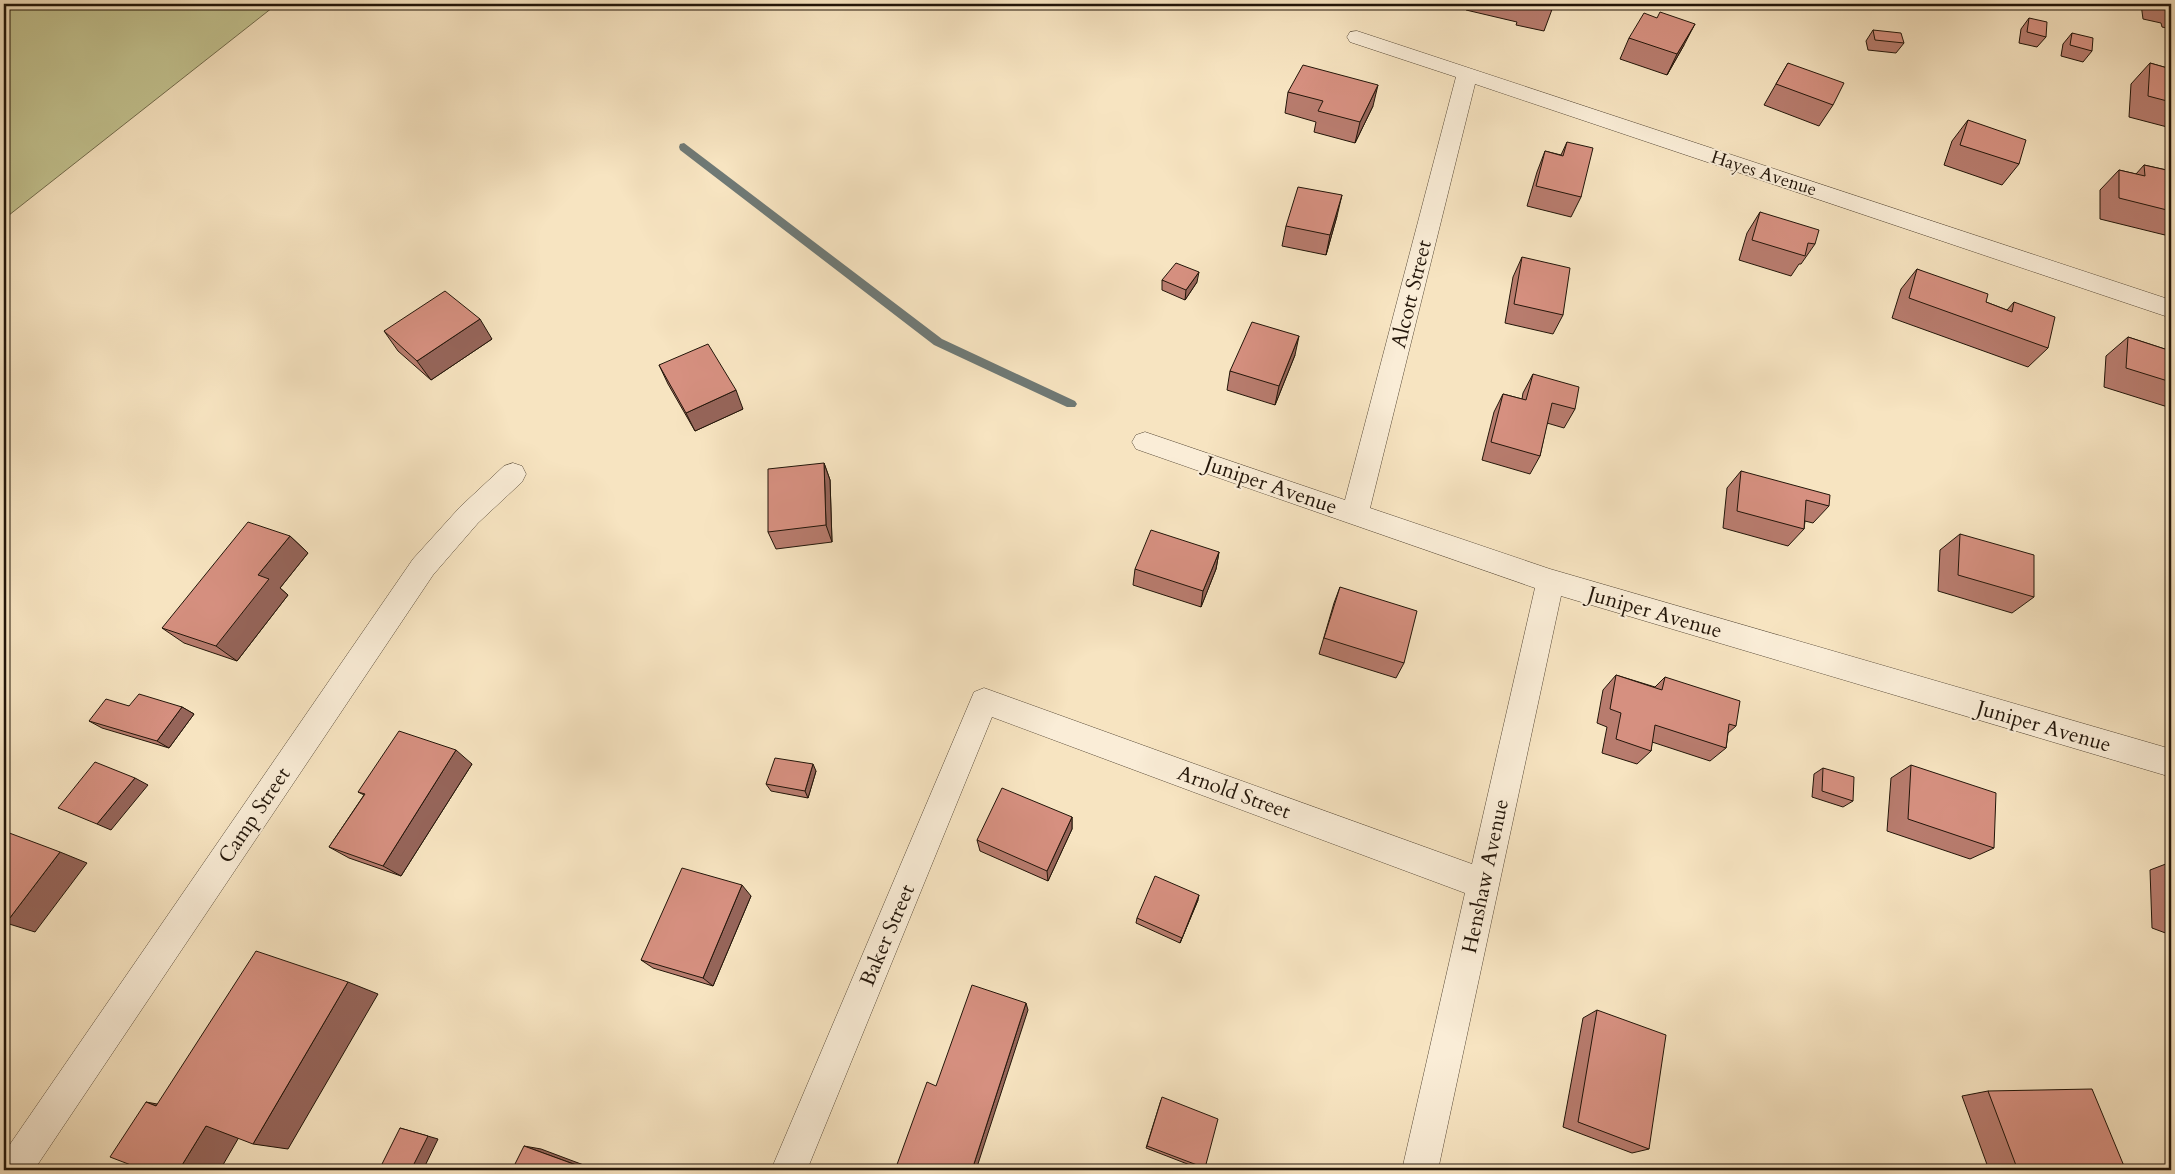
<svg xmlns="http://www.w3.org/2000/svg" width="2175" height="1174" font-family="Cardo,serif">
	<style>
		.green { fill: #c2c28f; stroke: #726c4c }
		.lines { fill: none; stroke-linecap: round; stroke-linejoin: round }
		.stream { fill: #6f7975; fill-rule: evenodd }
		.minor-casing { stroke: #574937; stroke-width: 1 }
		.minor { fill: #faedd7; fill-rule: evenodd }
		.wall { fill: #b87c6e; stroke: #221509 }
		.shaded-wall { fill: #96655a; stroke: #221509 }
		.building { fill: #d69080; stroke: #221509 }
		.labels { text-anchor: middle; stroke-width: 4; stroke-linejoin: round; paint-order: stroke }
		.far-street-label { font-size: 18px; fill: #221509; stroke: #faedd7 }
		.street-label { font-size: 21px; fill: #221509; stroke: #faedd7 }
	</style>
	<rect width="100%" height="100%" fill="#f7e4c1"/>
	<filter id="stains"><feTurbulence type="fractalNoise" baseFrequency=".004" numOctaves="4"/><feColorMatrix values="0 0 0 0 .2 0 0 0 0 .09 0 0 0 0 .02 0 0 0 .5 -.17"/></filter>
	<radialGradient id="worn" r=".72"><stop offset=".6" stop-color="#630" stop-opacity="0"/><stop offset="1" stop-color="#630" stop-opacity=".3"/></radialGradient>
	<polygon class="green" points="4,4 277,4 4,219"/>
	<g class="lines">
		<polygon class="stream" points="684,143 942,339 1075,401 1077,404 1075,407 1067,407 934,345 680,150 679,147 680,144"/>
		<defs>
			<g id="minor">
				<polygon points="1357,31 2171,300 2171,318 1475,84 1370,508 1550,569 2171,749 2171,777 1561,596 1438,1170 1402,1170 1465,893 992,717 807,1170 771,1170 974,692 984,688 1472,864 1535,588 1136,449 1132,442 1136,435 1145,432 1345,500 1456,77 1350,42 1347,37 1350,32"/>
				<polygon points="513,463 522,466 526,474 522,482 478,523 433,575 34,1170 4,1170 4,1153 413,559 460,507 504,466"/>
			</g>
		</defs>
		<use href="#minor" class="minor-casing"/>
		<use href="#minor" class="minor"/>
	</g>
	<g class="wall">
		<polygon points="1468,4 1554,4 1544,31 1516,25 1517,22 1466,10"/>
		<polygon points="2141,4 2171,4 2171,29 2162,27 2161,23 2143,19"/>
		<polygon points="2029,18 2046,37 2037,47 2019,43 2021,29"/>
		<polygon points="1873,30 1904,43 1896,53 1868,50 1866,41"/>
		<polygon points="2072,33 2092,51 2083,62 2061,56 2063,44"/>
		<polygon points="1629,38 1684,45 1667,75 1620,59"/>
		<polygon points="1788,63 1833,105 1819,126 1764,105"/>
		<polygon points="2150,63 2171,69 2171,128 2129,117 2131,84"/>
		<polygon points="1288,92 1373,106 1355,143 1314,132 1316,122 1285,113"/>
		<polygon points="1968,120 2019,164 2002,185 1944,165 1952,141"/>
		<polygon points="1567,142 1581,197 1571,217 1527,206 1537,172 1545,151 1561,155"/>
		<polygon points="2144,165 2171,171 2171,235 2169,236 2100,219 2100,190 2119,170 2136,174"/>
		<polygon points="1760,212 1815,244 1801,264 1799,264 1791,276 1739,260 1747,233"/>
		<polygon points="1337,216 1326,255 1282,246 1286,226"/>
		<polygon points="1522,257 1563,315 1553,334 1505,323 1513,277"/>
		<polygon points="1917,269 1986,302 2007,310 2014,302 2048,348 2028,367 1892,318 1901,289"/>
		<polygon points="1162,280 1197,282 1185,300 1162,290"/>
		<polygon points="384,331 492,339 431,380 398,351"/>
		<polygon points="2128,337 2171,351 2171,408 2104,387 2106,356"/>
		<polygon points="1295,355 1275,405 1227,390 1230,371"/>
		<polygon points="659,365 743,409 695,431 668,384"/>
		<polygon points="1533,374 1575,409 1564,428 1547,423 1540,456 1530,474 1482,460 1494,412 1503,394 1522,399 1523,393"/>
		<polygon points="824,463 830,480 832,542 776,549 768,532"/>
		<polygon points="1741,471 1829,506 1813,523 1805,521 1804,529 1788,546 1723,528 1727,488"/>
		<polygon points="1960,534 2034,597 2012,613 1938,591 1940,550"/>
		<polygon points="290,536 308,553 280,588 288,595 237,661 184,643 162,628"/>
		<polygon points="1219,552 1216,569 1201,607 1133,585 1135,569"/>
		<polygon points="1340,587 1404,663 1396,678 1319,654 1334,603"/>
		<polygon points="2171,609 2171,656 2169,655 2166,612"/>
		<polygon points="1616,675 1655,687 1665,677 1736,726 1728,733 1726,748 1710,761 1652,742 1651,751 1637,764 1602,753 1607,727 1597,723 1603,690"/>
		<polygon points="129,706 182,707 194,714 169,748 102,728 89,721"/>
		<polygon points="472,764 401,876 349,858 329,847 364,795 358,792"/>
		<polygon points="1911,765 1994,848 1970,859 1887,831 1891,778"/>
		<polygon points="1823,768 1853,801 1843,807 1812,797 1814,774"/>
		<polygon points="816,771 808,798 771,791 766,784"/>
		<polygon points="1072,817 1072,829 1048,881 980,851 977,840"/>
		<polygon points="2171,862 2171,935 2152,928 2150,870"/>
		<polygon points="751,896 713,986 653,968 641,960"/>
		<polygon points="1198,900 1180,943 1136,923 1137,918"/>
		<polygon points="1597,1010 1649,1149 1632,1153 1563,1127 1583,1018"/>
		<polygon points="1988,1091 2124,1166 2093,1169 1989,1170 1962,1096"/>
		<polygon points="1161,1100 1205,1168 1203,1170 1146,1148"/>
	</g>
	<g class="shaded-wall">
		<polygon points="1695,24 1684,45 1667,75 1677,54"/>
		<polygon points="1378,85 1373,106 1355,143 1360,122"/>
		<polygon points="1342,195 1337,216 1326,255 1330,235"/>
		<polygon points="1199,272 1197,282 1185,300 1186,290"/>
		<polygon points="480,319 492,339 431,380 417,361"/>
		<polygon points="1299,336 1295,355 1275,405 1279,386"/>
		<polygon points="736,390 743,409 695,431 686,413"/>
		<polygon points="824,463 830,480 832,542 826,525"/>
		<polygon points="290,536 308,553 280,588 288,595 237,661 216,646 258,575"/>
		<polygon points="1219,552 1216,569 1201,607 1203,591"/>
		<polygon points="182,707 194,714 169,748 157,741"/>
		<polygon points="456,750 472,764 401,876 383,866"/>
		<polygon points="813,764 816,771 808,798 805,791"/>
		<polygon points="135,778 148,785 111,830 97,824"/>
		<polygon points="1072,817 1072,829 1048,881 1047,871"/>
		<polygon points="60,852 87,863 35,932 6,923"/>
		<polygon points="742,885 751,896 713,986 703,978"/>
		<polygon points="1199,895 1198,900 1180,943 1182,938"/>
		<polygon points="348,982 378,994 288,1149 253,1144"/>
		<polygon points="1026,1003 1028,1010 976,1170 972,1170"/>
		<polygon points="146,1102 185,1109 156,1106"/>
		<polygon points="206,1126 242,1132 220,1170 179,1170"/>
		<polygon points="400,1128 438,1139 423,1170 411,1170"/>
		<polygon points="524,1146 541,1149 597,1170 590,1170"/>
	</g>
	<g class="building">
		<polygon points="1526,4 1554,4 1552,10"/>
		<polygon points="1660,12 1695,24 1677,54 1629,38 1644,13 1657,18"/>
		<polygon points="2029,18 2047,22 2046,37 2027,32"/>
		<polygon points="1873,30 1901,33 1904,43 1875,40"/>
		<polygon points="2072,33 2093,38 2092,51 2070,45"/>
		<polygon points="1788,63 1844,83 1833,105 1776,84"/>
		<polygon points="2150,63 2171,69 2171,102 2148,96"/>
		<polygon points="1303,65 1378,85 1360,122 1318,111 1323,101 1288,92"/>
		<polygon points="1968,120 2026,140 2019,164 1960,145"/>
		<polygon points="1567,142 1593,148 1581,197 1536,186 1545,151 1563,156"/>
		<polygon points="2144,165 2171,171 2171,211 2119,198 2119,170 2145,176"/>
		<polygon points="1298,187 1342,195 1330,235 1286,226"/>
		<polygon points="1760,212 1819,230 1815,244 1808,243 1805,256 1752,240"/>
		<polygon points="1522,257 1570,268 1563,315 1514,304"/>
		<polygon points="1176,263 1199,272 1186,290 1162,280"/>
		<polygon points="1917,269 1988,294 1986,302 2012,312 2014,302 2055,317 2048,348 1909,298"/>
		<polygon points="445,291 480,319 417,361 384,331"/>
		<polygon points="1252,322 1299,336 1279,386 1230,371"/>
		<polygon points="2128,337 2171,351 2171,382 2126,368"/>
		<polygon points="708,344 736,390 686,413 659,365"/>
		<polygon points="1533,374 1579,387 1575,409 1552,403 1540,456 1491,442 1503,394 1526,400"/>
		<polygon points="824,463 826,525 768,532 768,469"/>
		<polygon points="1741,471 1830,495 1829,506 1806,500 1804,529 1737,511"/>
		<polygon points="248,522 290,536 258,575 269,579 216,646 162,628"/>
		<polygon points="1151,530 1219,552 1203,591 1135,569"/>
		<polygon points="1960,534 2034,555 2034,597 1958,575"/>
		<polygon points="1340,587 1417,611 1404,663 1324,638"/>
		<polygon points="1616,675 1662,690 1665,677 1740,701 1736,726 1729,724 1726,748 1655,725 1651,751 1616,739 1621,713 1610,709"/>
		<polygon points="139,694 182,707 157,741 89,721 106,699 129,706"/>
		<polygon points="399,731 456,750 383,866 329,847 365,794 358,792"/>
		<polygon points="775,758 813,764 805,791 766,784"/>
		<polygon points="95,762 135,778 97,824 58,808"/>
		<polygon points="1911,765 1996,793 1994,848 1908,819"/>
		<polygon points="1823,768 1854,777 1853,801 1822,791"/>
		<polygon points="1002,788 1072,817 1047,871 977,840"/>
		<polygon points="4,831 60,852 6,923 4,922"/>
		<polygon points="682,868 742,885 703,978 641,960"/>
		<polygon points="1155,876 1199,895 1182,938 1137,918"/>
		<polygon points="256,951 348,982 253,1144 206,1126 179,1170 144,1170 110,1157 146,1102 156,1106"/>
		<polygon points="972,985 1026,1003 972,1170 895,1170 927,1082 936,1086"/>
		<polygon points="1597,1010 1666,1035 1649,1149 1578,1122"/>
		<polygon points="2092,1089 2124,1166 2017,1168 1988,1091"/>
		<polygon points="1162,1097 1218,1119 1205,1168 1147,1146"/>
		<polygon points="400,1128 428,1136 411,1170 379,1170"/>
		<polygon points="524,1146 590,1170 512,1170"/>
	</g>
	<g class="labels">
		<g class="far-street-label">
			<text transform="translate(1764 173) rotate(18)" y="6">Hayes Avenue</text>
		</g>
		<g class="street-label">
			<text transform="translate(1411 294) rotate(-76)" y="7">Alcott Street</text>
			<text transform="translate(1271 485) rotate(19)" y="7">Juniper Avenue</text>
			<text transform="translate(1655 612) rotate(16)" y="7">Juniper Avenue</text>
			<text transform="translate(2044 726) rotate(16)" y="7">Juniper Avenue</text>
			<text transform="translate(1234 792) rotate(20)" y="7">Arnold Street</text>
			<text transform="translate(254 815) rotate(-56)" y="7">Camp Street</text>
			<text transform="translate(1485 876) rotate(-78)" y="7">Henshaw Avenue</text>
			<text transform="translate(887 935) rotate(-67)" y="7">Baker Street</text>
		</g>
	</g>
	<rect width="2175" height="1174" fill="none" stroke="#f7e4c1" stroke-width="20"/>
	<rect x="5" y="5" width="2165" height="1164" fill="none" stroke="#221509" stroke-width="2.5"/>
	<rect x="10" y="10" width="2155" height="1154" fill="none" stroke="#221509"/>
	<rect width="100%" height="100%" filter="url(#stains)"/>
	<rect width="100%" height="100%" fill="url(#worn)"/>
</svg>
